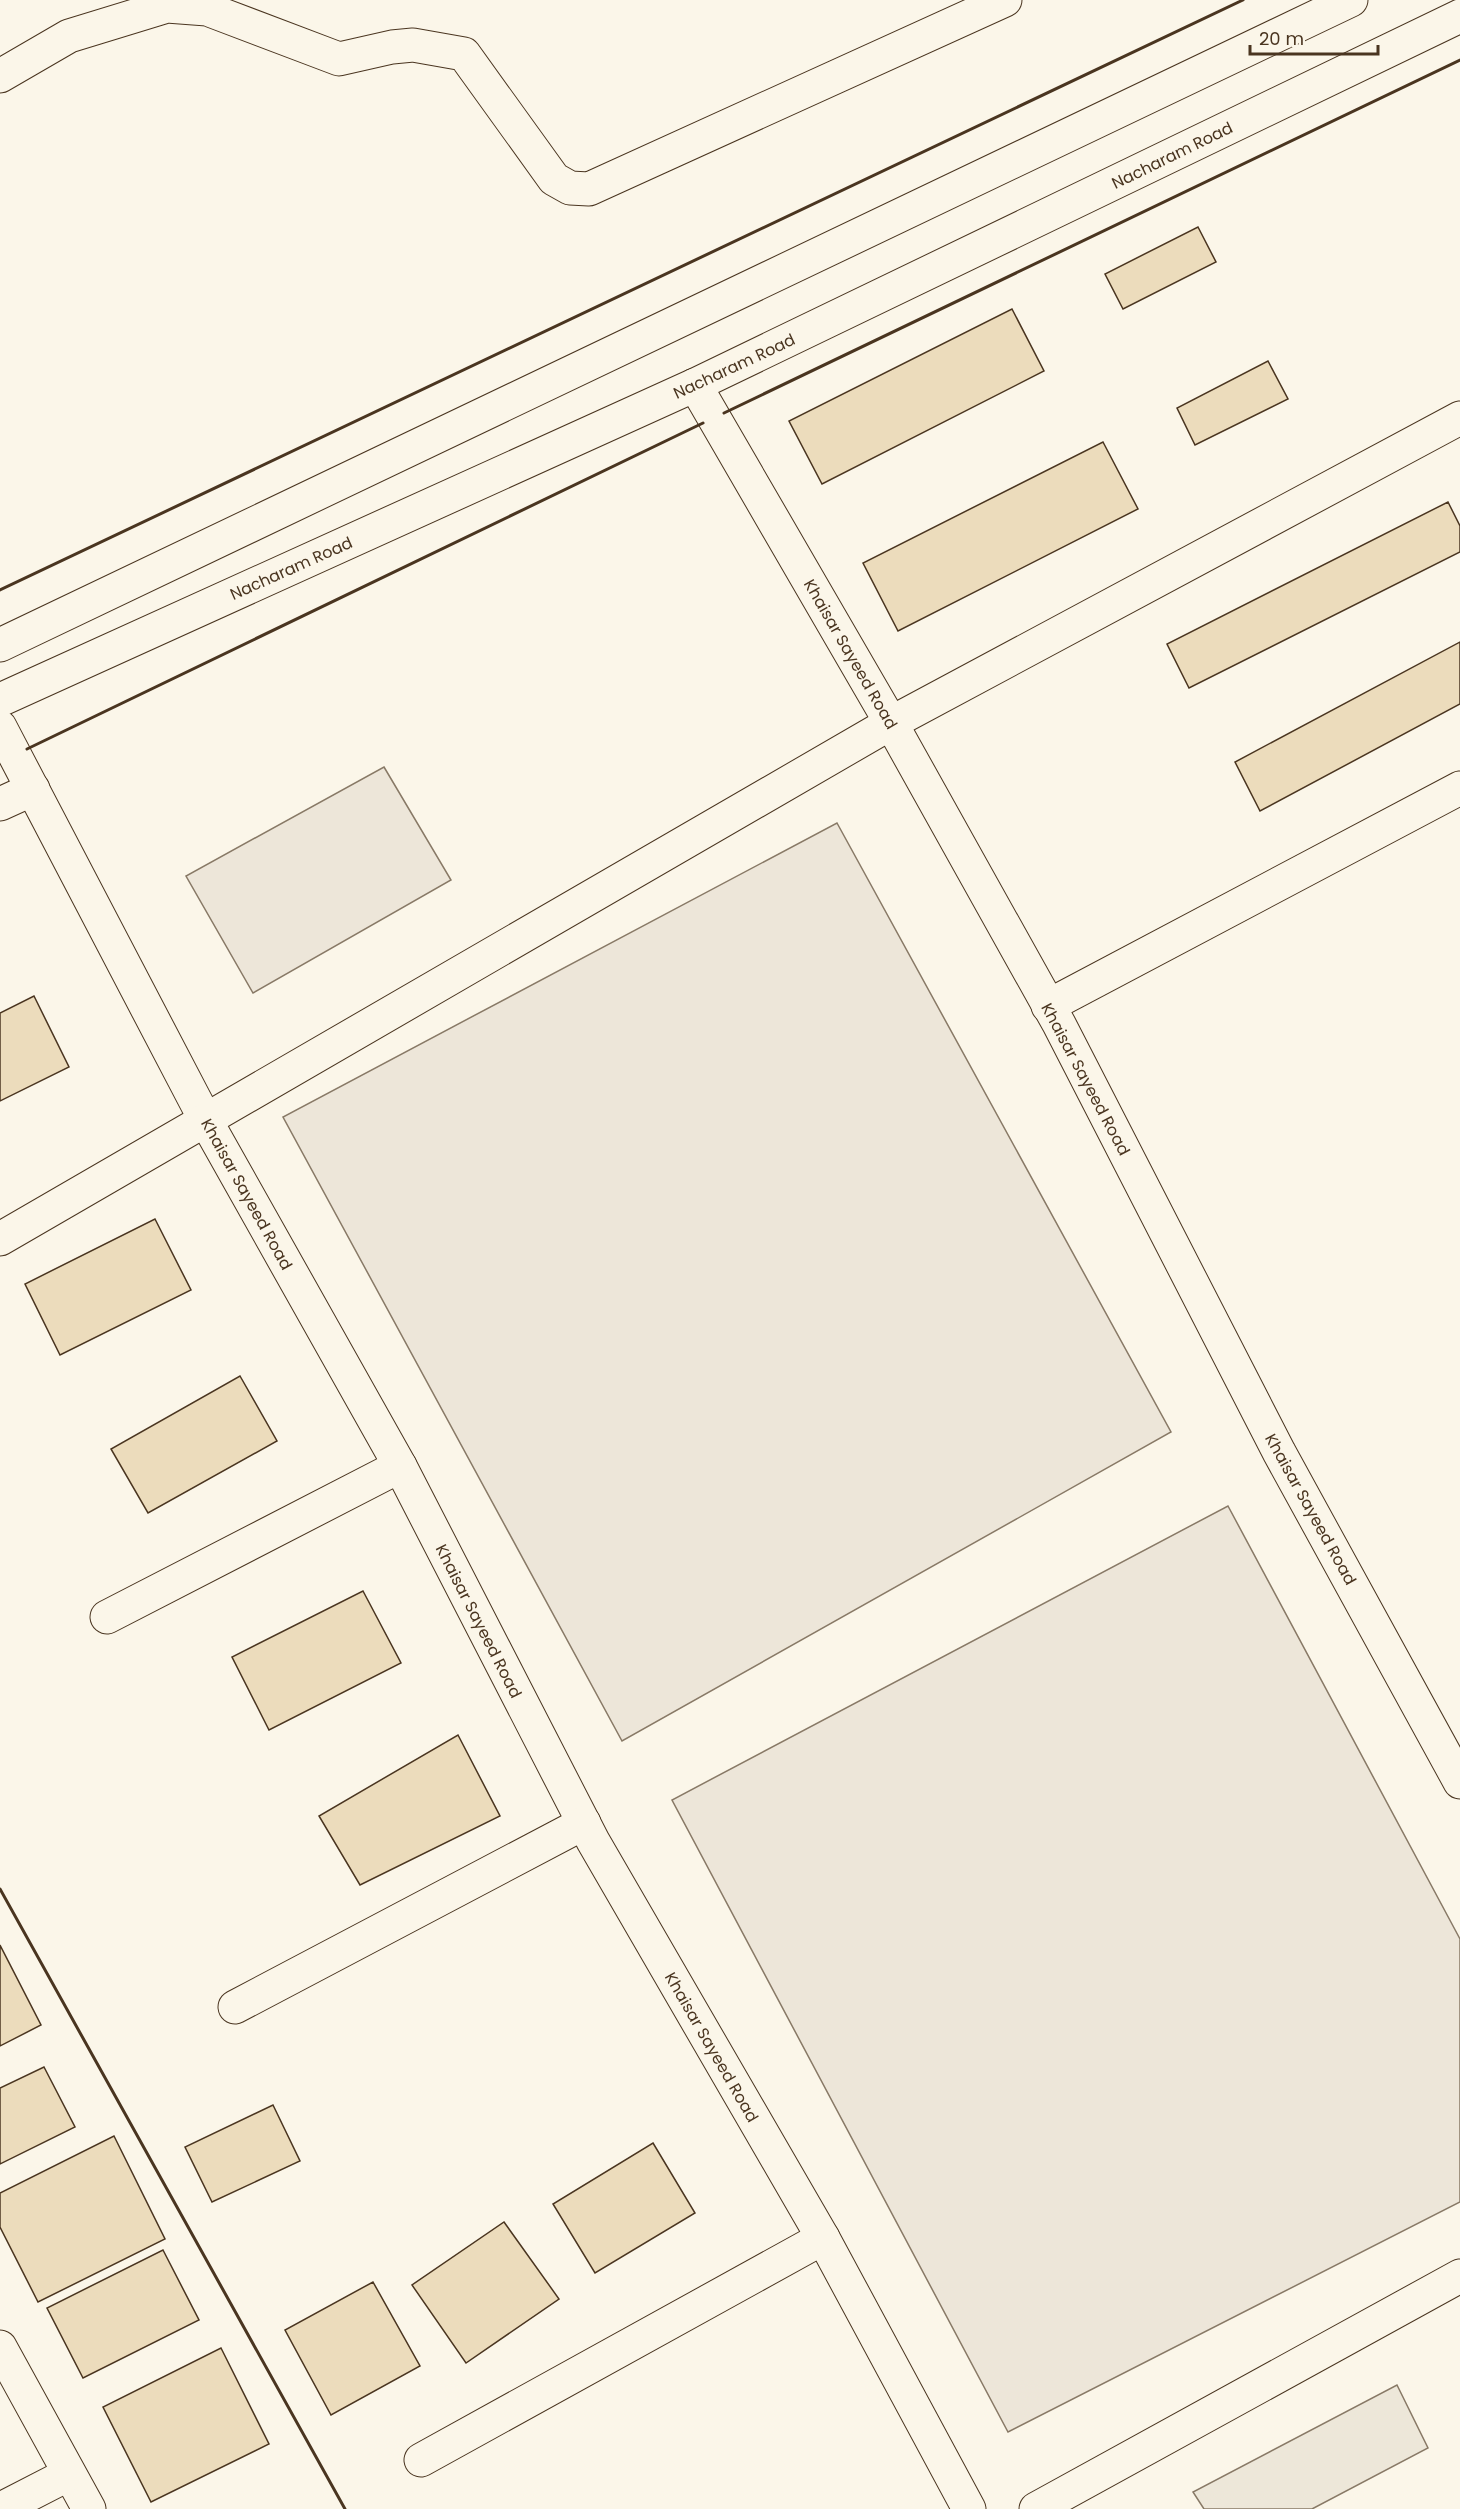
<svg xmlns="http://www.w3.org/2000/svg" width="1460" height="2509" font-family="Poppins,sans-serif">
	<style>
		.garden { fill: #ede6d9; stroke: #887966; stroke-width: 1.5 }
		.parking { fill: #ede7d9; stroke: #887966; stroke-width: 1.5 }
		.building { fill: #ecdcbc; stroke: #4a3520; stroke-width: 1.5 }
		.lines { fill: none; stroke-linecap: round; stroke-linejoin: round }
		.minor-casing { stroke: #4a3520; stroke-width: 35 }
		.major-casing { stroke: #4a3520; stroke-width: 35 }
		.minor { stroke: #fbf6e9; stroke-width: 33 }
		.major { stroke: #fbf6e9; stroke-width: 33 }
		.wall { stroke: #4a3520; stroke-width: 3 }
		.labels { text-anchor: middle; stroke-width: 4.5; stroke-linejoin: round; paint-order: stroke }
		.street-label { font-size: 16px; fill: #4a3520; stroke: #fbf6e9 }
	</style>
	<rect width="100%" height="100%" fill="#fbf6e9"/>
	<g class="garden">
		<polygon points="384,767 451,880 253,993 186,876"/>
		<polygon points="837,823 1171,1432 622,1741 283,1117"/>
		<polygon points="1228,1506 1460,1939 1460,2202 1008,2432 672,1800"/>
	</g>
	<polygon class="parking" points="1397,2385 1428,2448 1312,2509 1204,2509 1193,2492"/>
	<g class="building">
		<polygon points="1198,227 1216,262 1123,309 1105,274"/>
		<polygon points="1012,309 1044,371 822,484 789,421"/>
		<polygon points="1268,361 1288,399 1195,445 1177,408"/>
		<polygon points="1103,442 1138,509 898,631 863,563"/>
		<polygon points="1448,502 1460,526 1460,552 1189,688 1167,644"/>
		<polygon points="1460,642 1460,704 1260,811 1235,762"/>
		<polygon points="34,996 69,1067 0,1101 0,1013"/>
		<polygon points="155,1219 191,1290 60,1355 25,1284"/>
		<polygon points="240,1376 277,1441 148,1513 111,1449"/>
		<polygon points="363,1591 401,1663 269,1730 232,1657"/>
		<polygon points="458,1735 500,1816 360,1885 319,1816"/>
		<polygon points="0,1945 41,2025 0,2046"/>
		<polygon points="44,2067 75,2127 0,2164 0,2088"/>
		<polygon points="273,2105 300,2161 212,2202 185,2147"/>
		<polygon points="114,2136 165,2239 38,2302 0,2227 0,2193"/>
		<polygon points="653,2143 695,2213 595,2273 553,2204"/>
		<polygon points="504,2222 559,2299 466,2363 412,2285"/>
		<polygon points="163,2250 199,2320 83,2378 47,2308"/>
		<polygon points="373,2282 420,2366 331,2415 285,2330"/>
		<polygon points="221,2348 269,2444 151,2502 103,2407"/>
	</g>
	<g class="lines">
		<defs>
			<g id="minor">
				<polyline points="0,76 69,36 167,6 207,9 339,59 392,47 413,45 464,54 554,179 570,188 589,189 1005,0"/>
				<polyline points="695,385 891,723 1059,1024 1279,1452 1460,1782"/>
				<polyline points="0,727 206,1121 400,1466 593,1841 823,2238 969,2509"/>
				<polyline points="0,804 33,789"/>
				<polyline points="1048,1006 1460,788"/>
				<polyline points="0,1239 891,723 1460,418"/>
				<polyline points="107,1617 400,1466"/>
				<polyline points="235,2007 584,1823"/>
				<polyline points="0,2347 89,2509"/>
				<polyline points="421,2460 823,2238"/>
				<polyline points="1,2509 69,2474"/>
				<polyline points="1036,2509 1460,2276"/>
			</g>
			<g id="major">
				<polyline points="0,645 1351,0"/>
				<polyline points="0,700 695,385 1460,16"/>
			</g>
		</defs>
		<use href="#minor" class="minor-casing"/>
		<use href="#major" class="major-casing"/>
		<use href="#minor" class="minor"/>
		<use href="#major" class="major"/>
		<g class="wall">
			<polyline points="724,413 1460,60"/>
			<polyline points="0,590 1243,0"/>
			<polyline points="27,749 703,423"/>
			<polyline points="0,1889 345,2509"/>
		</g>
	</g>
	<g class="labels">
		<g class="street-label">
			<text transform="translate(1172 155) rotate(-26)" y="6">Nacharam Road</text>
			<text transform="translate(734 366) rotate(-25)" y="6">Nacharam Road</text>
			<text transform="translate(291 568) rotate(-24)" y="6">Nacharam Road</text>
			<text transform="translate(851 654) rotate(60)" y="6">Khaisar Sayeed Road</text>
			<text transform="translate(1086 1079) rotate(62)" y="6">Khaisar Sayeed Road</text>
			<text transform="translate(247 1194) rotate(61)" y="6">Khaisar Sayeed Road</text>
			<text transform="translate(1311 1509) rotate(61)" y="6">Khaisar Sayeed Road</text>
			<text transform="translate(479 1621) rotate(63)" y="6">Khaisar Sayeed Road</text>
			<text transform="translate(712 2047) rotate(60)" y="6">Khaisar Sayeed Road</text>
		</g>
	</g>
	<path d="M1250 45v9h128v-9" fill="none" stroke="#4a3520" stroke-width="3"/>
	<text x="1259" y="45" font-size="18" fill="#4a3520" stroke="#fbf6e9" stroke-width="4.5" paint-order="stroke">20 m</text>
</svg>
